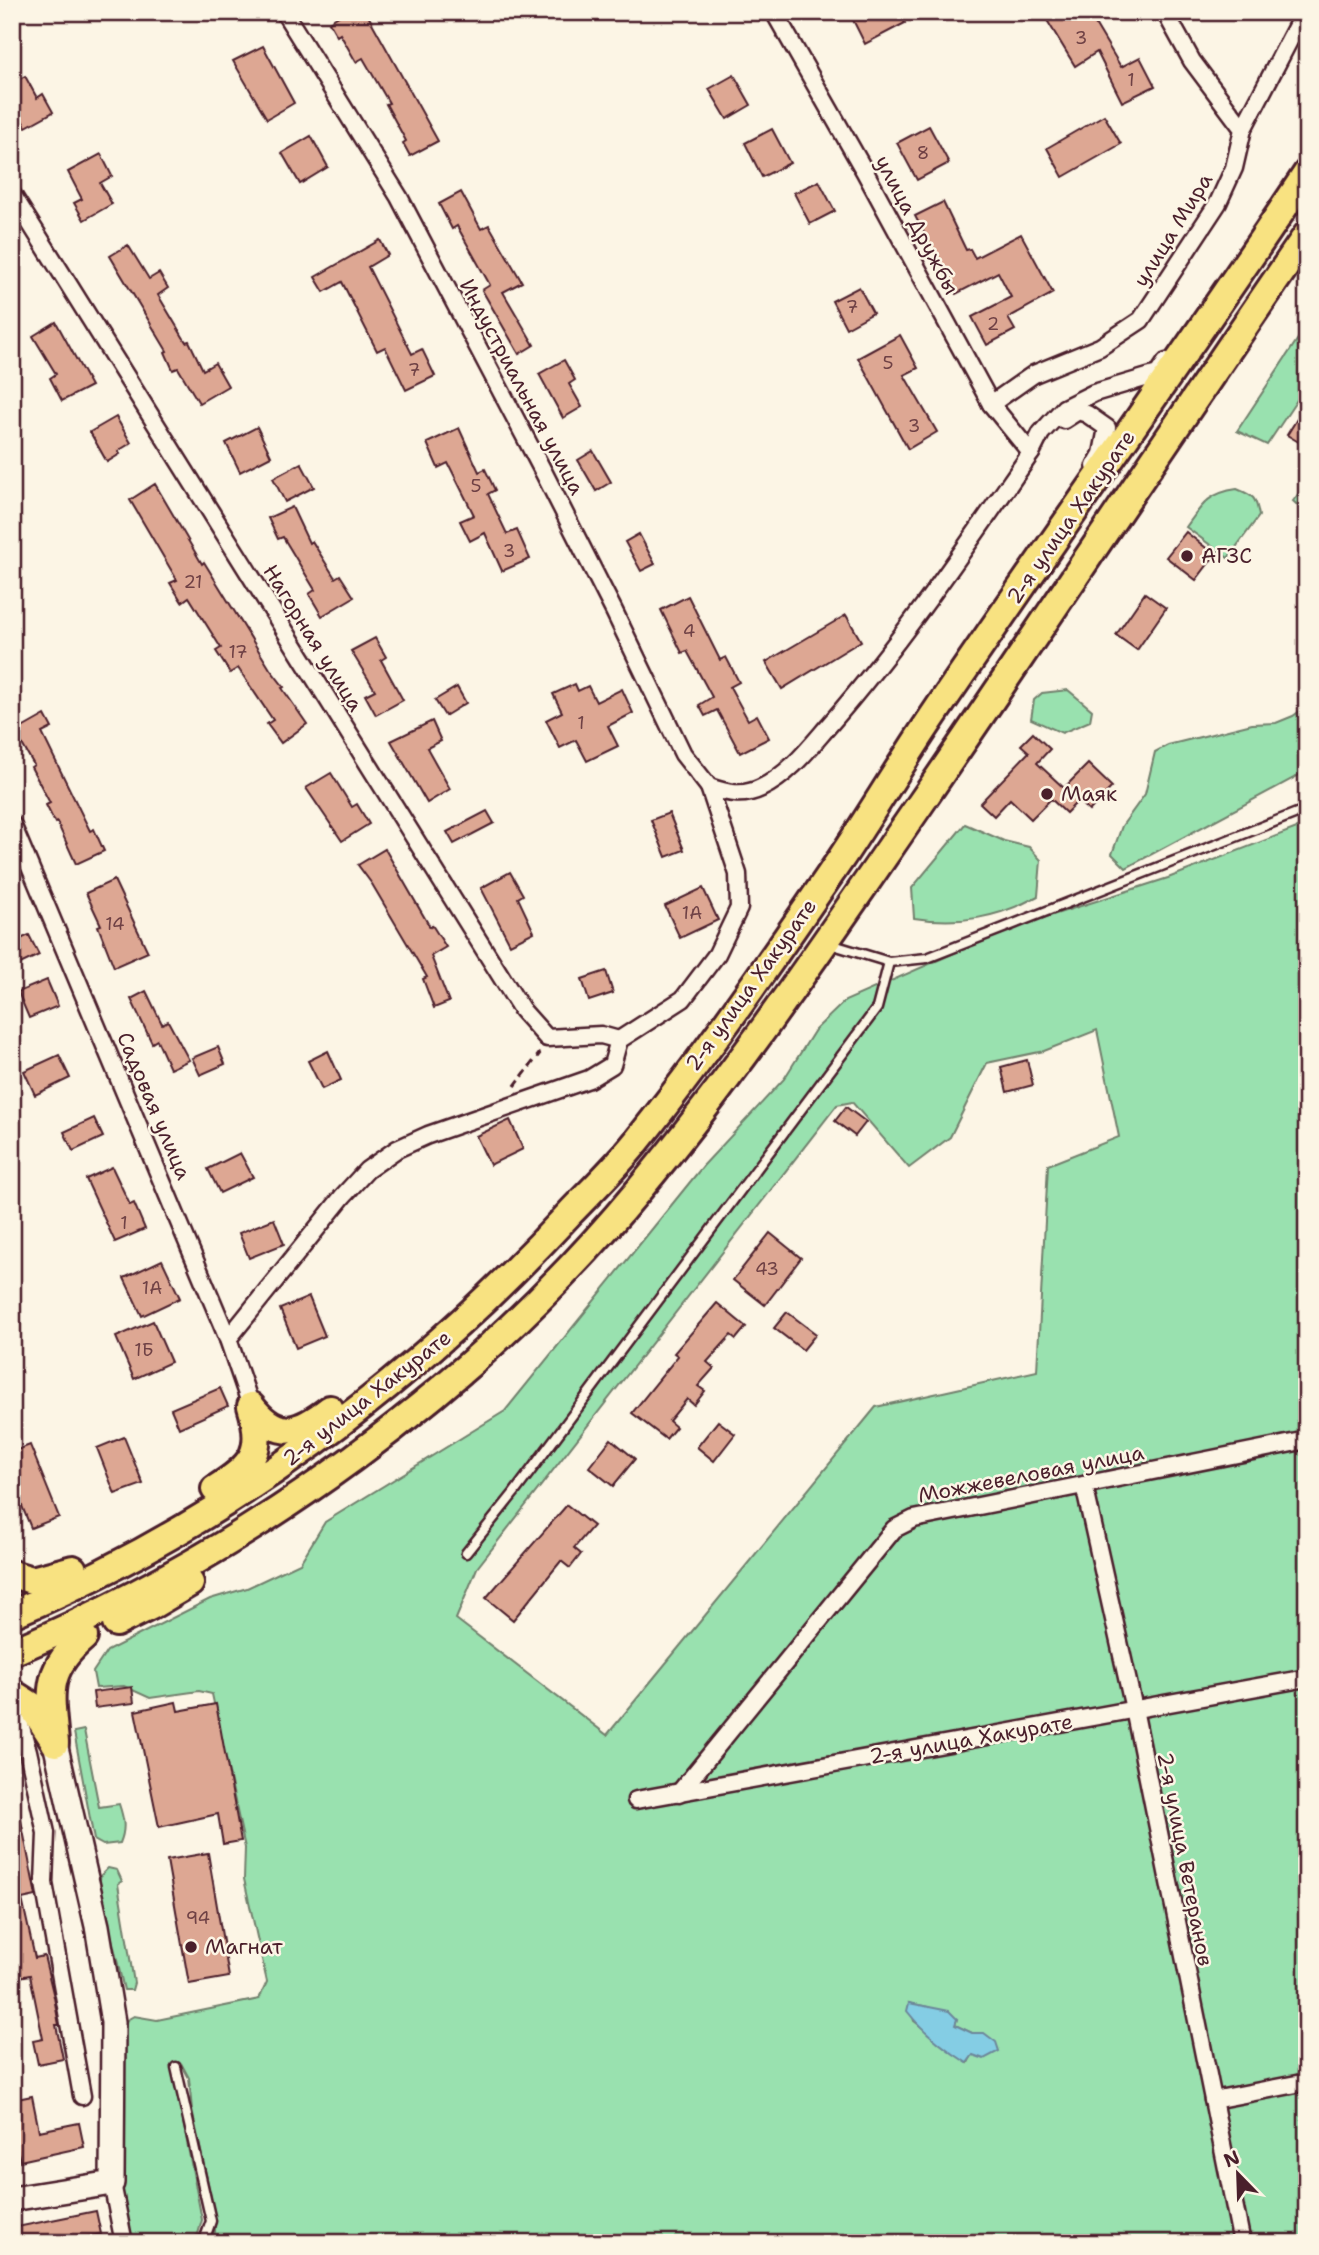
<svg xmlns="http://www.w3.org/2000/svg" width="1319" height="2255" font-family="'Shantell Sans',sans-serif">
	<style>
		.green { fill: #99e1af; stroke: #72806d; stroke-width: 2; fill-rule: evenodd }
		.water { fill: #84cde4; stroke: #6d879a; stroke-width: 2 }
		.building { fill: #dda793; stroke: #4a1f2b; stroke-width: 2 }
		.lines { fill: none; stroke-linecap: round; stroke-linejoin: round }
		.service-casing { stroke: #4a1f2b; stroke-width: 13 }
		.minor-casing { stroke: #4a1f2b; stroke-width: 21 }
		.secondary-casing { stroke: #4a1f2b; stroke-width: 28 }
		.primary-casing { stroke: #4a1f2b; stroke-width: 32 }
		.path { stroke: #4a1f2b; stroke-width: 3.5; stroke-dasharray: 7 5; stroke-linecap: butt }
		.service { stroke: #fcf5e5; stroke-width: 8 }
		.minor { stroke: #fcf5e5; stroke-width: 16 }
		.secondary { stroke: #fcf5e5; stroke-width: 23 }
		.primary { stroke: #f8e281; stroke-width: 26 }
		.poi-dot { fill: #4a1f2b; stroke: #fcf5e5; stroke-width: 2.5 }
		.labels { text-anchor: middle; stroke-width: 5; stroke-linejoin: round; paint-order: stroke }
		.number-label { font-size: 18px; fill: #6f4145 }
		.street-label { font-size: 21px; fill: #4a1f2b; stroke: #fcf5e5 }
		.poi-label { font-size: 21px; fill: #4a1f2b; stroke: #fcf5e5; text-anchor: start }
	</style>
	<rect width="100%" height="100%" fill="#fcf5e5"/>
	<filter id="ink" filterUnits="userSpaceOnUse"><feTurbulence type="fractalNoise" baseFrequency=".0143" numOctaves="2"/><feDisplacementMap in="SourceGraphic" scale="14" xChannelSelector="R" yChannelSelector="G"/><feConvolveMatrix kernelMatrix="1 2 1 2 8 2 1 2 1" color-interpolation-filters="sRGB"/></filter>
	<g filter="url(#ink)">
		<g class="green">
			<polygon points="1307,325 1307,385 1267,445 1237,431"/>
			<polygon points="1307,482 1307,514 1293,501"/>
			<path d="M 1237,489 C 1254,496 1256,497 1259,516 L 1228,558 L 1186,527 C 1202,505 1208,493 1237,489 Z"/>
			<polygon points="1068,690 1092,710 1090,721 1062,733 1031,719 1034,700 1042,693"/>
			<polygon points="1307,706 1307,771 1126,868 1112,854 1122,826 1145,794 1155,752 1168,745 1252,724 1276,723 1293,716"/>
			<path d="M 965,824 L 1004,841 L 1029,847 L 1041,860 L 1038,896 C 998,918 959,925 914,918 L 912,888 Z"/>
			<path d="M 1307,824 L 1307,2243 L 209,2243 L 215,2232 L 215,2216 L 192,2110 L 189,2078 L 182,2065 L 178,2095 L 202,2220 L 198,2234 L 186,2243 L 133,2243 L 121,2187 L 123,2030 L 127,2020 L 134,2016 L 157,2020 L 259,1999 L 267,1982 L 244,1879 L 245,1848 L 212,1694 L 199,1691 L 150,1698 L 124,1686 L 96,1688 L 93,1672 L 107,1651 L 210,1599 L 247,1588 L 300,1563 L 325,1522 L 505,1411 L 703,1166 L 784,1079 L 815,1030 L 845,1001 L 1009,929 L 1168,878 ZM 1097,1030 L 1119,1137 L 1048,1165 L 1037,1371 L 876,1407 L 607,1735 L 456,1619 L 477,1568 L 837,1105 L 852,1102 L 909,1168 L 950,1137 L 987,1063 L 1044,1051 ZM 909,2003 L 928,2007 L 957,2019 L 955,2025 L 972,2033 L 972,2055 L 968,2063 L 914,2021 Z"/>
			<path d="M 84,1730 L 99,1807 L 119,1804 C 124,1819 126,1829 120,1843 L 103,1845 L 94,1840 L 74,1732 Z"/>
			<polygon points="108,1868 117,1870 122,1881 118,1884 134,1983 132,1990 124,1990 99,1883 101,1875"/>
		</g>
		<path class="water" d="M 909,2003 L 949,2011 L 957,2019 L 955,2025 L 972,2033 L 984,2033 L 996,2042 L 999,2051 L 984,2059 L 973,2055 L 967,2063 C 945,2049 923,2032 907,2011 Z"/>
		<g class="building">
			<polygon points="345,12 366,12 438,141 410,156 403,143 406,141 386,104 389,103 363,58 356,62 340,34 337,36 329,22"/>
			<polygon points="849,12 900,12 905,23 865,44"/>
			<polygon points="1042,12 1088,12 1121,67 1140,57 1155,86 1122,102 1097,52 1075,66"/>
			<polygon points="263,46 294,103 267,119 233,61"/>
			<polygon points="734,75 751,105 727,119 709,89"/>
			<polygon points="25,76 37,98 43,94 53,112 26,127 12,103 12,83"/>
			<polygon points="1104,115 1121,144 1063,177 1047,148"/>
			<polygon points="929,126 949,163 917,180 897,143"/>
			<polygon points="772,129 790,163 762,177 745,143"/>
			<polygon points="311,136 328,167 300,184 282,153"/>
			<polygon points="101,154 112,176 100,183 112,204 84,220 74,203 82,199 68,172"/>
			<polygon points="819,181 835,211 810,224 794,193"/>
			<polygon points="461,192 481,229 489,225 522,282 503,292 534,345 519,354 482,290 490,285 457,226 452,229 439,204"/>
			<polygon points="943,202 966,250 970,249 975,258 1021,234 1053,293 1008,318 1015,330 987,345 972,317 1011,297 998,272 956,294 915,216"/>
			<polygon points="380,240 388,255 368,267 412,354 422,349 435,376 406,390 385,347 377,351 342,282 324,292 315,277"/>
			<polygon points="128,245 149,279 159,273 168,288 158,295 186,342 189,341 203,370 215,363 228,386 199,403 178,368 173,370 165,352 167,351 110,256"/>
			<polygon points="859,287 873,313 846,328 832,301"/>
			<polygon points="56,322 91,386 62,401 50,378 56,374 33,336"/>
			<polygon points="900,335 918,368 904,375 937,432 908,449 858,358"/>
			<polygon points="564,360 575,380 569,384 582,407 563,418 539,374"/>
			<polygon points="1307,403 1307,436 1302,444 1287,435"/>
			<polygon points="116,417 131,443 118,451 120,454 107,462 90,432"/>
			<polygon points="257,427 271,456 240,472 226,443"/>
			<polygon points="459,428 479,472 485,469 495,490 488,494 507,534 517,530 530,559 502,571 485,533 470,541 460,521 474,515 448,463 438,468 427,443"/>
			<polygon points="593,451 611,482 596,491 578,460"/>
			<polygon points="301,463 314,487 285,502 273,478"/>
			<polygon points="155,484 202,564 204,562 270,669 284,687 282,688 307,724 281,743 267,724 273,720 238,668 230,673 216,651 221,648 189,597 182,602 170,583 177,580 130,500"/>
			<polygon points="292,507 309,543 312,541 335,578 340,575 354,597 322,616 309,594 315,590 283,537 278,539 268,518"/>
			<polygon points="1186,532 1215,555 1196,580 1166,557"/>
			<polygon points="639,534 655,564 641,571 625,542"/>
			<polygon points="1145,593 1166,608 1137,650 1116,635"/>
			<polygon points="688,596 720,660 726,657 739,682 730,687 748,720 757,715 769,738 740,753 717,710 705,716 699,705 712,697 687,651 682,653 661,610"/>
			<polygon points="846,615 861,641 782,689 766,662"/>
			<polygon points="375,638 386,657 381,660 403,700 376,715 365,695 375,690 351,651"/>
			<polygon points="575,684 578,691 588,686 596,702 622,689 633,713 608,726 618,746 587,761 576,740 560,748 546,720 562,712 553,694"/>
			<polygon points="457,687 466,703 445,716 435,700"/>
			<polygon points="45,715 52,728 42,733 90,831 94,829 104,851 76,864 57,822 55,823 46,805 50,803 31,767 34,765 15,732"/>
			<polygon points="432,721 441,741 427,748 450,789 427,803 391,741"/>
			<polygon points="1033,733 1050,749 1037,763 1064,788 1088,764 1112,787 1089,811 1078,801 1066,813 1051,799 1031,819 1010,799 994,816 980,803 1029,752 1021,745"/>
			<polygon points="331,773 352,807 357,804 369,824 342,841 306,788"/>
			<polygon points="487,811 494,823 454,844 447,832"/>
			<polygon points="669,813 684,850 666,857 651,820"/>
			<polygon points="385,849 430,927 432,925 446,947 431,956 449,1002 434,1008 423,979 427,977 372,884 358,865"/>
			<polygon points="510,872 523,895 518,898 534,932 510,944 481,888"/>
			<polygon points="114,880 148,952 114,967 98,926 101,925 86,893"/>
			<polygon points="703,888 718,920 680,938 665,906"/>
			<polygon points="29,935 39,955 12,968 12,943"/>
			<polygon points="606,971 613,993 589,1001 582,979"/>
			<polygon points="47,980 58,1006 29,1018 18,992"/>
			<polygon points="146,991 162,1024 168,1021 189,1060 170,1069 157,1040 152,1043 131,999"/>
			<polygon points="218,1047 225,1064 200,1075 192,1058"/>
			<polygon points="328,1051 341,1080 322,1089 308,1061"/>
			<polygon points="59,1055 70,1078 35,1095 24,1071"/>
			<polygon points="1027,1060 1033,1085 1007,1092 1001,1067"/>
			<polygon points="846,1107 866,1122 855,1136 835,1121"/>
			<polygon points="94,1118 103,1137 73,1151 64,1132"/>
			<polygon points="510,1120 523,1149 490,1165 476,1136"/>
			<polygon points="240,1153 253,1177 220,1193 208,1169"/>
			<polygon points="112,1167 130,1205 134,1203 145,1229 115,1242 86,1179"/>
			<polygon points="274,1219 284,1244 249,1258 239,1233"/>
			<polygon points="770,1233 801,1258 765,1305 733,1280"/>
			<polygon points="162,1260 180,1298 142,1316 124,1278"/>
			<polygon points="309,1297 325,1336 296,1348 280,1309"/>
			<polygon points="717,1303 746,1327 736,1339 731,1335 707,1362 714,1368 698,1386 705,1391 694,1405 687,1399 669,1421 676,1427 666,1439 632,1413 678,1356 674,1353"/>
			<polygon points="787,1312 816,1334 803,1350 774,1328"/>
			<polygon points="153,1321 171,1362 134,1379 116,1337"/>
			<polygon points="220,1388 228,1406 179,1428 171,1409"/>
			<polygon points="718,1421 735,1434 714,1461 697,1447"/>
			<polygon points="124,1437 143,1484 115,1494 97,1448"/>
			<polygon points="611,1439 635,1459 613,1486 589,1467"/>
			<polygon points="30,1445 59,1517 31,1528 12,1482 12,1452"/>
			<polygon points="567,1505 593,1526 574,1548 581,1554 570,1568 561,1561 513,1620 486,1598"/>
			<polygon points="132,1687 134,1703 95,1708 93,1692"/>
			<polygon points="176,1702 178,1711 216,1704 241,1841 223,1844 218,1814 159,1827 135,1711"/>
			<polygon points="12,1805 18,1805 36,1896 22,1899 35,1958 44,1956 54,1997 59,2025 56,2025 63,2059 38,2064 33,2041 43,2039 30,1975 14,1978 12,1971"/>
			<polygon points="208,1853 229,1977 189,1984 167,1860"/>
			<polygon points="32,2096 39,2131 79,2123 84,2147 20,2161 12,2127 12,2100"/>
			<polygon points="96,2211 101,2234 54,2243 12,2243 12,2228"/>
		</g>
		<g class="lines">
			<defs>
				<g id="service">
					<polyline points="889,962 927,958 1307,809"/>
					<polyline points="466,1553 514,1493 877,1008 889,962 830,944"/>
					<polyline points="176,2067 211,2221 205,2238 198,2243"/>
				</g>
				<g id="minor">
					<polyline points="284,12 399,197 544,473 614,611 683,754 709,787"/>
					<polyline points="774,12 865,172 991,404 1031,453"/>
					<polyline points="1243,129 1304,12"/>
					<polyline points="12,194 522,1010 547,1038 601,1035 619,1040"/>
					<polyline points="991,404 1034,374 1100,347 1141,320 1218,203 1234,168 1243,129 1192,61 1165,12"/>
					<polyline points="1064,420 1078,411 1087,414 1107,428 1102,454 1095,466"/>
					<polyline points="12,824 228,1339 251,1406"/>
					<path d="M 228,1339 L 343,1196 L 367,1170 L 397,1149 L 428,1135 L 589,1079 L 612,1065 L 619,1040 L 683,999 L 717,954 L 739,908 L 738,874 L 709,787 C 727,793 743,797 761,788 C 790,774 810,747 831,723 C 904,639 967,545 1031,453 L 1041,433 L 1064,408 L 1094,393 L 1158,374 L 1166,362"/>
					<polyline points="1084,1485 1134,1709 1242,2243"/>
					<polyline points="12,1719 20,1724 28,1751 46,1833 44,1883 82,2096"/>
					<polyline points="679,1793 894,1529 914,1519 1307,1440"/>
					<polyline points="636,1800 1307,1678"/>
					<polyline points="1213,2100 1307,2082"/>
					<polyline points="112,2183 124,2243"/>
				</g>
				<polyline id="secondary" points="12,2199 112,2183 113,2022 97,1926 55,1743"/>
				<g id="primary">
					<path d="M 215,1489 C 253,1465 265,1452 251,1406 C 278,1441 299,1433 330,1409"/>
					<polyline points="12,1574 32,1580 73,1569"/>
					<path d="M 12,1614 C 225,1525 414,1382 570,1213 C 593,1189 617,1166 637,1141 C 709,1051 775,955 840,860 C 871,814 900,765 931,719 C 1055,536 1184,357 1307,173"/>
					<polyline points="116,1623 151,1606 190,1583"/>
					<path d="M 12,1652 C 250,1552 473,1390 638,1191 C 741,1068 830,935 921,803 C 1051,614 1177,423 1307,235"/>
					<polyline points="12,1693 31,1705 53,1739"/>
					<path d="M 55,1743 C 51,1694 43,1672 84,1637"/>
				</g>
			</defs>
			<use href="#service" class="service-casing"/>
			<use href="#minor" class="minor-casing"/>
			<use href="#secondary" class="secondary-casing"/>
			<use href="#primary" class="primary-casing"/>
			<polyline class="path" points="515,1086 540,1053"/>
			<use href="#service" class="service"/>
			<use href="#minor" class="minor"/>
			<use href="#secondary" class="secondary"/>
			<use href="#primary" class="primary"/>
		</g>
	</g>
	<g class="poi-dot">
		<circle cx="1187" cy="556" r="7"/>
		<circle cx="1047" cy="794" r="7"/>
		<circle cx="191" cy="1947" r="7"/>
	</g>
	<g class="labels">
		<g class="number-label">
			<text x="1081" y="44">3</text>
			<text x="1131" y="86">1</text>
			<text x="923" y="159">8</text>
			<text x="852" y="313">7</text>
			<text x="993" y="330">2</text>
			<text x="888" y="369">5</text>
			<text x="414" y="376">7</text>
			<text x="914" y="432">3</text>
			<text x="476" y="492">5</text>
			<text x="509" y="557">3</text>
			<text x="193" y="588">21</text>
			<text x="689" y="637">4</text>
			<text x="238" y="658">17</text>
			<text x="581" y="729">1</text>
			<text x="692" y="919">1А</text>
			<text x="115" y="930">14</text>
			<text x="124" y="1229">1</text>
			<text x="767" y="1275">43</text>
			<text x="152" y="1294">1А</text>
			<text x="144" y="1356">1Б</text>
			<text x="198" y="1924">94</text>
		</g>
		<g class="street-label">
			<text transform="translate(917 225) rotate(62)" y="7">улица Дружбы</text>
			<text transform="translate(1173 230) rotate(-58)" y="7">улица Мира</text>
			<text transform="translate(522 387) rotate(62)" y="7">Индустриальная улица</text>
			<text transform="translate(1071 517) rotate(-55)" y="7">2-я улица Хакурате</text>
			<text transform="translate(313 638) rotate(58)" y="7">Нагорная улица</text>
			<text transform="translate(751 985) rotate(-54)" y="7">2-я улица Хакурате</text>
			<text transform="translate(154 1106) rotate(67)" y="7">Садовая улица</text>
			<text transform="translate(367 1398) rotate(-38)" y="7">2-я улица Хакурате</text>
			<text transform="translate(1031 1474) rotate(-11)" y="7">Можжевеловая улица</text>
			<text transform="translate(971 1739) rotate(-10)" y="7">2-я улица Хакурате</text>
			<text transform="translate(1185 1859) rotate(79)" y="7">2-я улица Ветеранов</text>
		</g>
		<g class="poi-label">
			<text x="1201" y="563">АГЗС</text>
			<text x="1061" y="801">Маяк</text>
			<text x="205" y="1954">Магнат</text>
		</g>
	</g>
	<rect width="1319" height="2255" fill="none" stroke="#fcf5e5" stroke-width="42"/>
	<rect x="21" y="21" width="1277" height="2213" fill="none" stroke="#4a1f2b" stroke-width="2.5" filter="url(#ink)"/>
	<g transform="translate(1238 2174) rotate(337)" stroke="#fcf5e5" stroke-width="5" paint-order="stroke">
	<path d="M0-5L12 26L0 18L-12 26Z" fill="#4a1f2b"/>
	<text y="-10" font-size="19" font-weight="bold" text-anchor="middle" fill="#4a1f2b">N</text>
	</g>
</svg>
